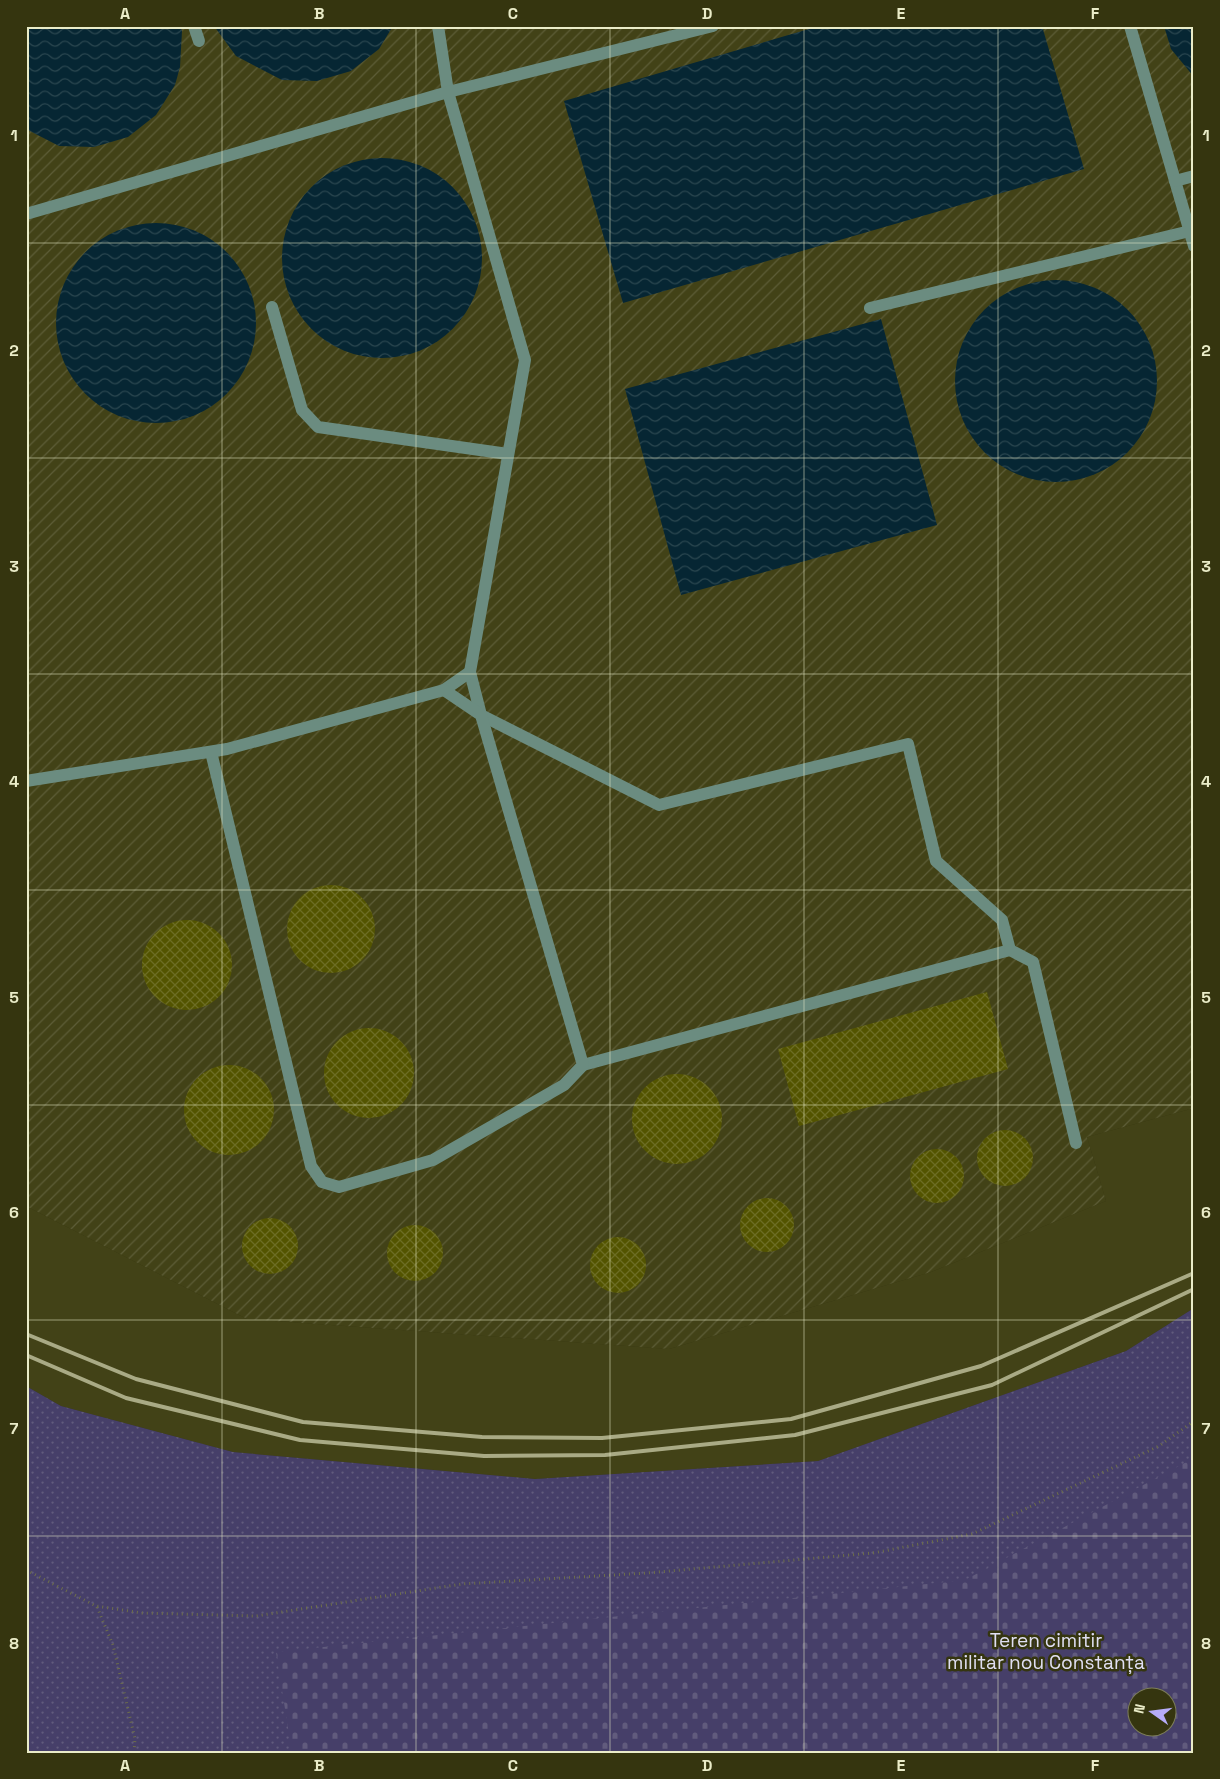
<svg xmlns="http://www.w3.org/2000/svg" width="1220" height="1779" font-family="'Space Grotesk',sans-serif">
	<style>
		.built { fill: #424217 }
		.industrial { fill: url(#industrial-furrows) }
		.grass { fill: url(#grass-dots); fill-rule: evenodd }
		.cemetery { fill: url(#cemetery-stones); fill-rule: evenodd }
		.water { fill: url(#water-waves) }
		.building { fill: url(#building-cross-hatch) }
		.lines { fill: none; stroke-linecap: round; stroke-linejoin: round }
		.path { stroke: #6e6f4a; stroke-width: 3; stroke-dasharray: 1 4; stroke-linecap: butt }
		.minor { stroke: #6b8c80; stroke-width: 12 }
		.rail { stroke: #a9aa85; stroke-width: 4 }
		.grid { fill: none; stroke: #eaecc8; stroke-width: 1; stroke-opacity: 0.55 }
		.labels { text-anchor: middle; stroke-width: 5; stroke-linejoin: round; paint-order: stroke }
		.park-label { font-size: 19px; fill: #e0dff3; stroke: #35350f }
		.neatline { fill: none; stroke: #eaecc8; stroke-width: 2 }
		.grid-label { font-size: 16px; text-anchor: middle; font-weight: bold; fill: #eaecc8 }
	</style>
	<defs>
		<pattern id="industrial-furrows" width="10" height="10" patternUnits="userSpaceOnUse" patternTransform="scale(1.25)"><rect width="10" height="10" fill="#424217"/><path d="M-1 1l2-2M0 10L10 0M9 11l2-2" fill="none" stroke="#5d5d37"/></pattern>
		<pattern id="grass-dots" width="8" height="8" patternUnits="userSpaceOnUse" patternTransform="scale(1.25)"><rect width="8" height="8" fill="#463f69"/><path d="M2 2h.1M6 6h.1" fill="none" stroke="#615b7d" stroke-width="1.8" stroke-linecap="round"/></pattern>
		<pattern id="cemetery-stones" width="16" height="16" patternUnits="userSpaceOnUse" patternTransform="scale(1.25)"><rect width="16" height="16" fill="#463f69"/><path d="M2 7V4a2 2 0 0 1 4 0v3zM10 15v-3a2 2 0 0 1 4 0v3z" fill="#615b7d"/></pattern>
		<pattern id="water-waves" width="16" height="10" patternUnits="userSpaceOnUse" patternTransform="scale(1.25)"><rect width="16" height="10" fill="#062633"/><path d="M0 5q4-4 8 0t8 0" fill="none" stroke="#2a464f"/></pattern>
		<pattern id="building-cross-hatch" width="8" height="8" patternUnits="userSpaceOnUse" patternTransform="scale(1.25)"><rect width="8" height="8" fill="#535400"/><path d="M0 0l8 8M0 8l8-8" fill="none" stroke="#6c6d24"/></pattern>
	</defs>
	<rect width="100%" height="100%" fill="#35350f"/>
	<polygon class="built" points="1194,1108 1194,1308 1126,1351 818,1461 535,1479 233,1452 61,1406 26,1386 26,1206 247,1319 669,1349 931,1272 1106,1201 1087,1137"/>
	<polygon class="industrial" points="26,26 1194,26 1194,1108 1087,1137 1106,1201 931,1272 669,1349 247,1319 26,1206"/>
	<path class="grass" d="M 1194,1308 L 1194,1753 L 26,1753 L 26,1386 L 61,1406 L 233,1452 L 535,1479 L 818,1461 L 1126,1351 ZM 1138,1696 L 1168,1696 L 1168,1726 L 1138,1726 Z"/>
	<path class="cemetery" d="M 1194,1458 L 1194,1753 L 292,1753 L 276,1652 L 965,1580 ZM 1138,1696 L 1168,1696 L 1168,1726 L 1138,1726 Z"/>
	<g class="water">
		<polygon points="26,26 180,26 182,31 180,67 175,85 156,115 128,137 94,147 59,146 26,129"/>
		<polygon points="214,26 393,26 379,49 351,71 317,81 282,80 236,56"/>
		<polygon points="819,26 1042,26 1084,169 623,303 564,101"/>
		<polygon points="1164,26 1194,26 1194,77 1171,49"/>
		<circle cx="382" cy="258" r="100"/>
		<circle cx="156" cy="323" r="100"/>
		<circle cx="1056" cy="381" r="101"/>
		<polygon points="881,319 937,525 681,595 625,389"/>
	</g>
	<g class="building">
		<circle cx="331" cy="929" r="44"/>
		<circle cx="187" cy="965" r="45"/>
		<polygon points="987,992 1008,1069 799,1126 778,1049"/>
		<circle cx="369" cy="1073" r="45"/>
		<circle cx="229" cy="1110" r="45"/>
		<circle cx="677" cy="1119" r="45"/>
		<circle cx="1005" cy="1158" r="28"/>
		<circle cx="937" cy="1176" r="27"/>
		<circle cx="767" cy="1225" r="27"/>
		<circle cx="270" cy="1246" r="28"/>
		<circle cx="415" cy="1253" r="28"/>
		<circle cx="618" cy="1265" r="28"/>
	</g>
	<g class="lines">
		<g class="path">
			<polyline points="26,1570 96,1606 142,1613 256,1616 462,1584 647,1573 873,1553 972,1534 1159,1446 1194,1421"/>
			<polyline points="97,1607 113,1645 135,1739 134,1753"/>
		</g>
		<g class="minor">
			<polyline points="194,26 199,41"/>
			<polyline points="438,26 448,92 525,360 470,672 481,715 659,805 908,744 936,861 1002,920 1010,950 583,1065"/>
			<polyline points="1130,26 1194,246"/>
			<polyline points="1175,181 1194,176"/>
			<polyline points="26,214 448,92 713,26"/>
			<polyline points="272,307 302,410 318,427 508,454"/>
			<polyline points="870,308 1190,231"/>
			<polyline points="211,752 311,1166 322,1182 339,1187 433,1160 564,1085 583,1065 481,715 444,690 470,672"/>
			<polyline points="26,781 227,749 444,690"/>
			<polyline points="1010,950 1033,962 1076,1143"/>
		</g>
		<g class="rail">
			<polyline points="26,1334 136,1379 303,1422 482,1437 602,1438 791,1419 981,1366 1194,1273"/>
			<polyline points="26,1355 126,1398 300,1440 484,1456 605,1455 795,1435 992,1385 1194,1289"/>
		</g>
	</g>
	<path class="grid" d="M 222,26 L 222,1753M 416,26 L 416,1753M 610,26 L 610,1753M 804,26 L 804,1753M 998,26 L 998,1753M 26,243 L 1194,243M 26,458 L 1194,458M 26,674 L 1194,674M 26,890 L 1194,890M 26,1105 L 1194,1105M 26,1320 L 1194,1320M 26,1536 L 1194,1536"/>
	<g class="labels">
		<g class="park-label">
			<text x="1046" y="1647">Teren cimitir<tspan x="1046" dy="22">militar nou Constanța</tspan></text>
		</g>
	</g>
	<rect width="1220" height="1779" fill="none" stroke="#35350f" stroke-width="55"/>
	<g transform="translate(1152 1712) rotate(284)"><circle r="24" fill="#35350f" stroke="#7d7e59"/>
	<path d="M0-4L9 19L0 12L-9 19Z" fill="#b6acf8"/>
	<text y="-8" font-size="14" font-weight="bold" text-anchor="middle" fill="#eaecc8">N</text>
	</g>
	<rect x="28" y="28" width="1164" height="1724" class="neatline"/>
	<g class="grid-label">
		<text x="125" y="19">A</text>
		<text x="319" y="19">B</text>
		<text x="513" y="19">C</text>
		<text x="707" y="19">D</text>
		<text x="901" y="19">E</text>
		<text x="1095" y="19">F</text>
		<text x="14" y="141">1</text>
		<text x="1206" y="141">1</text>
		<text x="14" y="356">2</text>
		<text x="1206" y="356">2</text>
		<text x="14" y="572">3</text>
		<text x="1206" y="572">3</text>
		<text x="14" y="787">4</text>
		<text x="1206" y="787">4</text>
		<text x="14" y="1003">5</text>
		<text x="1206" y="1003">5</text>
		<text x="14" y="1218">6</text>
		<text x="1206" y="1218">6</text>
		<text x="14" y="1434">7</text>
		<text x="1206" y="1434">7</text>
		<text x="14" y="1649">8</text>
		<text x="1206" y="1649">8</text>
		<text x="125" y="1771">A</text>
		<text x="319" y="1771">B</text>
		<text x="513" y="1771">C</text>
		<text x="707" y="1771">D</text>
		<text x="901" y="1771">E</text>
		<text x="1095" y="1771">F</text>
	</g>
</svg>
